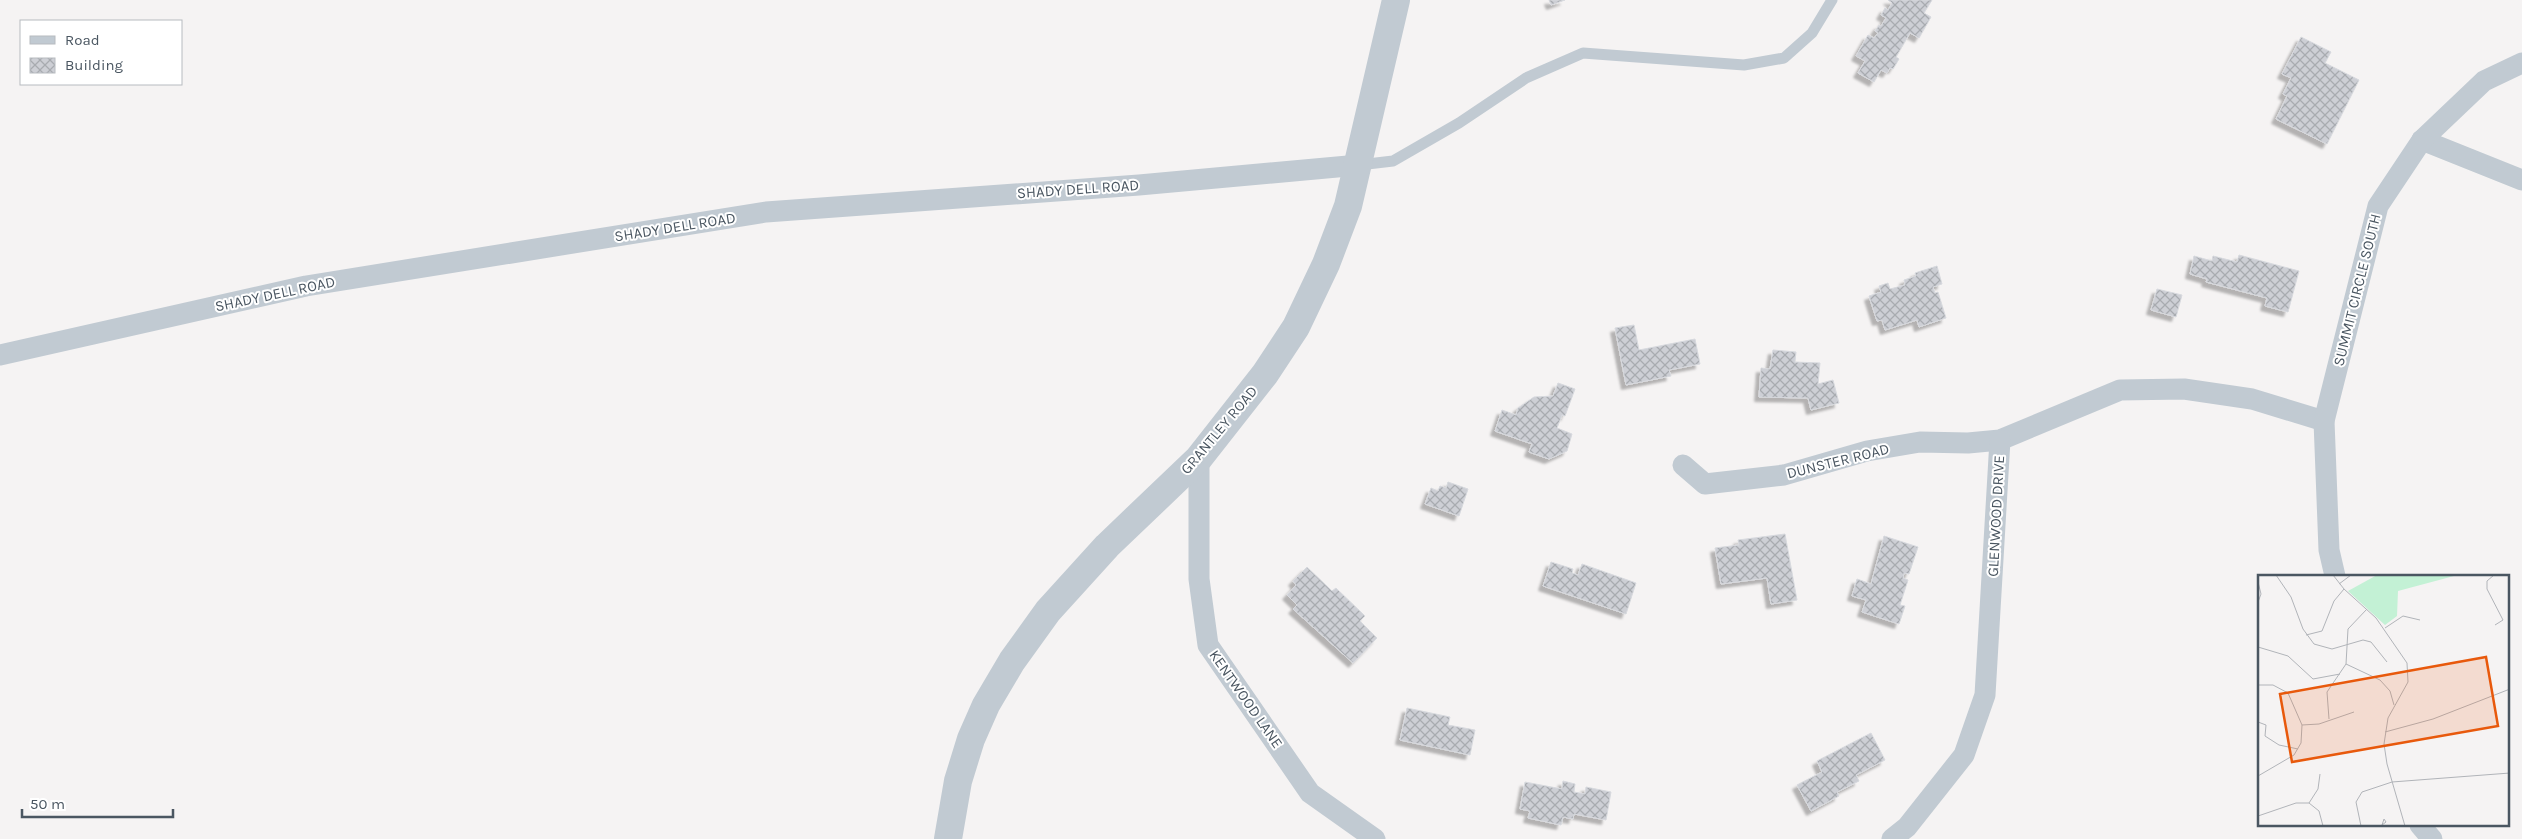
<svg xmlns="http://www.w3.org/2000/svg" width="2522" height="839" font-family="Karla,sans-serif">
	<style>
		.building { fill: url(#building-cross-hatch); stroke: #d7d9de; filter: url(#shadow) }
		.lines { fill: none; stroke-linecap: round; stroke-linejoin: round }
		.service { stroke: #c1cad2; stroke-width: 11 }
		.minor { stroke: #c1cad2; stroke-width: 21 }
		.tertiary { stroke: #c1cad2; stroke-width: 28 }
		.labels { text-anchor: middle; stroke-width: 4; stroke-linejoin: round; paint-order: stroke }
		.street-label { font-size: 15px; fill: #4a5661; stroke: #fff }
		.inset-road { fill: none; stroke: #b1b4b9; stroke-width: 1 }
		.view { fill: #e8590c; fill-opacity: 0.15; stroke: #e8590c; stroke-width: 2.5 }
		.inset-edge { fill: none; stroke: #4a5661; stroke-width: 2.5 }
	</style>
	<defs>
		<pattern id="building-cross-hatch" width="8" height="8" patternUnits="userSpaceOnUse" patternTransform="scale(1.25)"><rect width="8" height="8" fill="#cdcfd5"/><path d="M0 0l8 8M0 8l8-8" fill="none" stroke="#a8abb0"/></pattern>
		<filter id="shadow"><feDropShadow dx="-4.5" dy="4.5" stdDeviation="1" flood-color="#0004"/></filter>
	</defs>
	<rect width="100%" height="100%" fill="#f5f3f3"/>
	<g class="building">
		<polygon points="1549,0 1565,0 1551,5"/>
		<polygon points="1932,0 1924,13 1931,17 1919,38 1910,33 1896,57 1899,59 1893,69 1890,68 1887,73 1881,70 1874,82 1858,73 1865,61 1856,56 1868,35 1874,38 1878,33 1875,31 1879,25 1881,26 1886,18 1881,15 1885,8 1888,10 1892,3 1888,0"/>
		<polygon points="2301,37 2331,52 2325,63 2359,80 2327,144 2276,119 2287,96 2283,94 2291,78 2282,74"/>
		<polygon points="2239,255 2299,271 2288,312 2265,306 2267,298 2206,282 2207,279 2190,274 2194,256 2212,261 2213,256 2237,262"/>
		<polygon points="1937,266 1942,284 1933,287 1935,293 1938,292 1946,318 1919,327 1917,320 1885,330 1882,320 1877,321 1869,296 1881,292 1879,286 1888,283 1890,289 1905,285 1904,280 1916,276 1915,273"/>
		<polygon points="2157,289 2182,295 2176,317 2151,310"/>
		<polygon points="1634,325 1639,350 1695,339 1700,364 1669,370 1671,376 1626,385 1615,328"/>
		<polygon points="1773,350 1796,352 1795,362 1820,363 1818,384 1833,380 1839,403 1811,410 1808,398 1759,397 1761,368 1770,369"/>
		<polygon points="1558,383 1575,389 1565,416 1562,415 1557,428 1572,434 1567,451 1549,459 1529,452 1532,444 1495,431 1502,410 1516,415 1518,408 1534,397 1553,396"/>
		<polygon points="1448,482 1468,489 1459,516 1425,504 1431,488 1438,491 1440,486 1446,488"/>
		<polygon points="1785,534 1797,600 1771,604 1767,578 1721,584 1715,548 1739,545 1738,540"/>
		<polygon points="1884,536 1918,547 1909,574 1904,573 1903,578 1908,580 1900,605 1905,606 1899,624 1862,612 1866,600 1852,596 1857,579 1871,584"/>
		<polygon points="1551,562 1573,569 1572,573 1578,575 1582,564 1636,583 1626,614 1543,586"/>
		<polygon points="1307,567 1332,591 1336,588 1365,616 1360,621 1377,638 1353,663 1293,609 1297,605 1287,595 1296,585 1293,581"/>
		<polygon points="1407,708 1450,717 1448,725 1475,730 1470,755 1400,740"/>
		<polygon points="1871,733 1885,760 1856,775 1859,781 1837,792 1839,796 1811,811 1797,785 1822,772 1817,761"/>
		<polygon points="1563,781 1575,784 1574,792 1585,794 1586,787 1611,792 1606,820 1574,814 1573,819 1563,817 1561,825 1528,818 1530,811 1520,809 1525,782 1562,789"/>
	</g>
	<g class="lines">
		<polyline class="service" points="1359,165 1393,161 1459,123 1526,78 1583,53 1744,65 1784,58 1812,33 1832,0"/>
		<g class="minor">
			<polyline points="2422,140 2522,180"/>
			<polyline points="0,355 306,286 766,212 1139,185 1359,165"/>
			<polyline points="1199,458 1199,579 1208,645 1310,793 1375,839"/>
			<polyline points="1683,465 1705,484 1784,475 1867,451 1920,442 1968,443 2000,440 2120,390 2184,389 2252,399 2324,421"/>
			<polyline points="2335,576 2329,550 2324,421 2378,206 2422,140 2484,81 2522,63"/>
			<polyline points="2420,825 2432,839"/>
			<polyline points="1892,839 1907,827 1964,755 1985,695 2000,440"/>
		</g>
		<polyline class="tertiary" points="948,839 958,781 971,739 986,705 1012,661 1048,611 1107,546 1199,458 1265,374 1296,327 1326,264 1348,206 1396,0"/>
	</g>
	<g class="labels">
		<g class="street-label">
			<text transform="translate(1078 189) rotate(-4)" y="5">SHADY DELL ROAD</text>
			<text transform="translate(675 227) rotate(-9)" y="5">SHADY DELL ROAD</text>
			<text transform="translate(2357 290) rotate(-76)" y="5">SUMMIT CIRCLE SOUTH</text>
			<text transform="translate(275 294) rotate(-12)" y="5">SHADY DELL ROAD</text>
			<text transform="translate(1219 430) rotate(-50)" y="5">GRANTLEY ROAD</text>
			<text transform="translate(1838 461) rotate(-14)" y="5">DUNSTER ROAD</text>
			<text transform="translate(1996 516) rotate(-87)" y="5">GLENWOOD DRIVE</text>
			<text transform="translate(1246 699) rotate(55)" y="5">KENTWOOD LANE</text>
		</g>
	</g>
	<g transform="translate(2258 575)">
		<rect width="251" height="251" fill="#f5f3f3"/>
		<path d="M 119,0 L 195,0 L 196,1 L 140,16 L 139,41 L 127,50 L 90,16 Z" fill="#c3f1d5"/>
		<path class="inset-road" d="M 18,0 L 33,22 L 45,54 L 56,69 L 74,74 L 105,65 L 113,67 L 129,87M 75,0 L 86,14 L 118,43 L 149,88 L 150,107 L 130,143 L 126,169 L 129,189 L 147,251M 236,0 L 229,6 L 229,14 L 245,45 L 237,50M 0,7 L 3,19 L 0,27M 81,9 L 93,0M 127,53 L 145,41 L 162,45M 48,60 L 64,56 L 76,26 L 86,14M 0,72 L 30,81 L 55,104 L 82,99M 88,89 L 122,105 L 132,116 L 136,130M 0,110 L 15,110 L 30,118 L 44,150 L 43,168 L 36,180 L 0,201M 71,144 L 69,117 L 88,89 L 90,54 L 109,34M 0,147 L 8,150 L 7,161M 44,150 L 61,149 L 96,137M 127,157 L 175,144 L 252,114M 7,161 L 21,170 L 40,174M 51,228 L 60,214 L 62,199M 0,241 L 38,228 L 51,228 L 61,236 L 65,251M 103,251 L 98,227 L 104,217 L 134,207 L 252,198M 123,251 L 124,250 L 128,247 L 126,244 L 124,250"/>
		<path class="view" d="M 228,82 L 240,151 L 34,187 L 22,119 Z"/>
		<rect width="251" height="251" class="inset-edge"/>
	</g>
	<rect x="20" y="20" width="162" height="65" fill="#ffffff" stroke="#b7bbc0"/>
	<rect x="30" y="36" width="25" height="8" fill="#c1cad2" stroke="#b7bbc0"/>
	<text x="65" y="45" font-size="15" fill="#4a5661">Road</text>
	<rect x="30" y="58" width="25" height="15" fill="url(#building-cross-hatch)" stroke="#b7bbc0"/>
	<text x="65" y="70" font-size="15" fill="#4a5661">Building</text>
	<path d="M22 809v8h151v-8" fill="none" stroke="#4a5661" stroke-width="2.5"/>
	<text x="30" y="809" font-size="15" fill="#4a5661" stroke="#ffffff" stroke-width="4" paint-order="stroke">50 m</text>
</svg>
